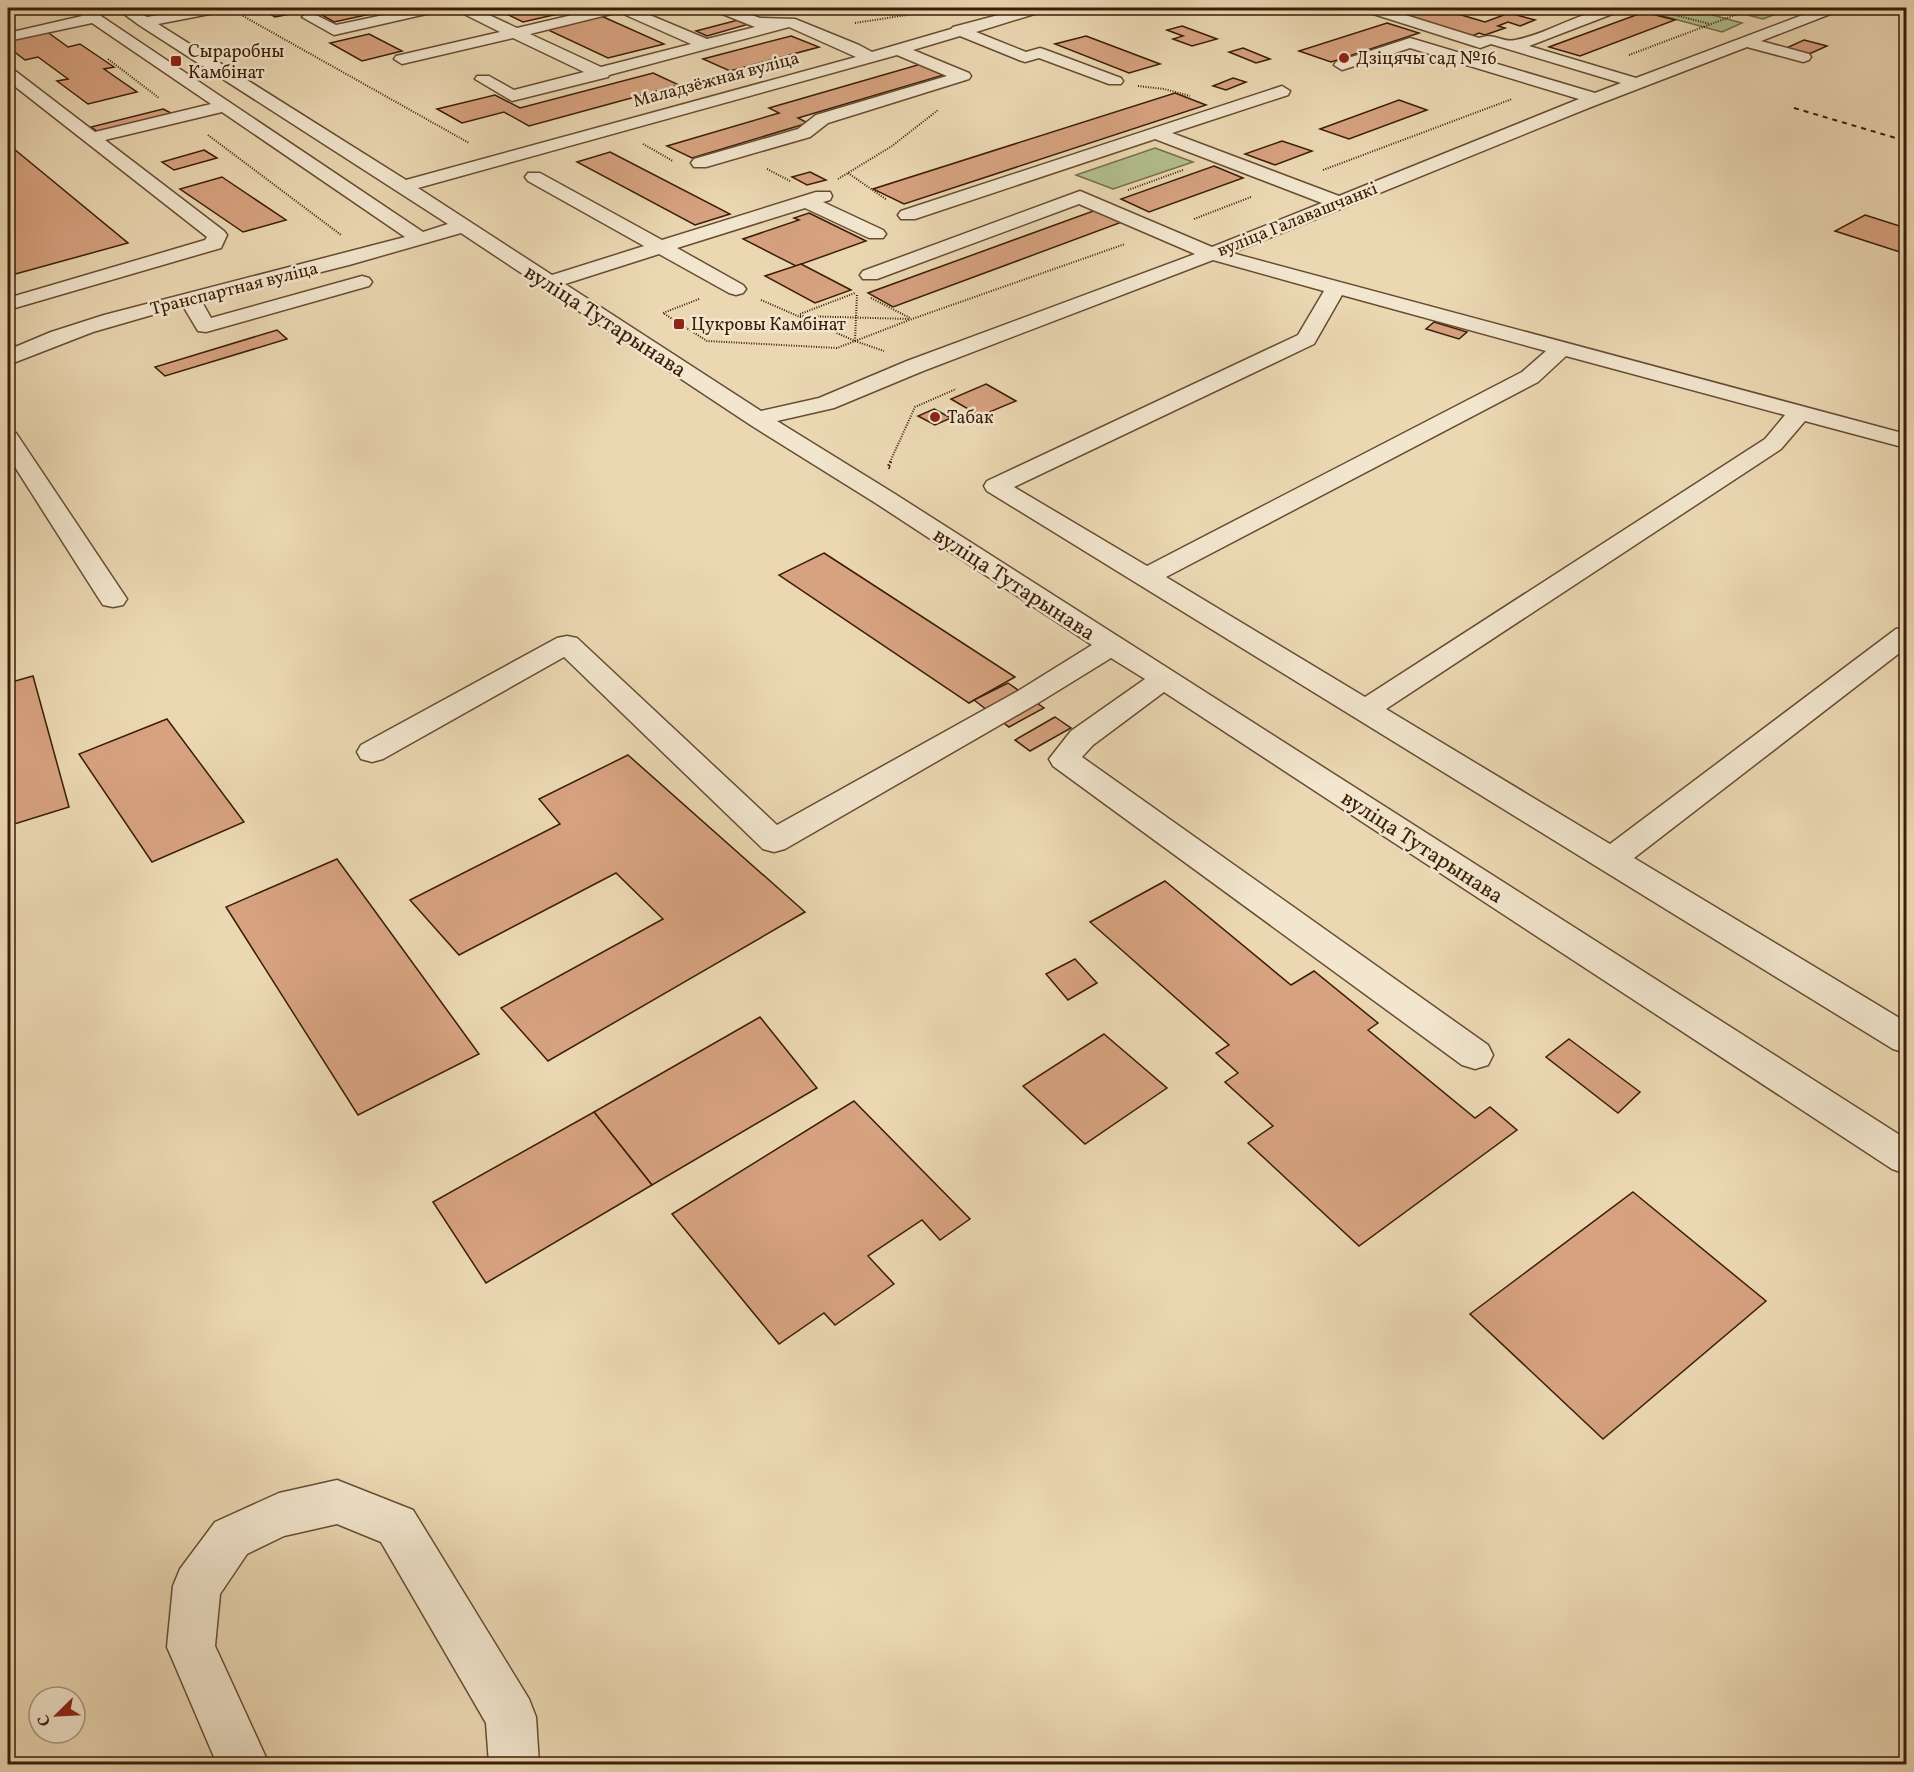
<svg xmlns="http://www.w3.org/2000/svg" width="1914" height="1772" font-family="Vollkorn,serif">
	<style>
		.green { fill: #b3bf8f; stroke: #776e4b; stroke-width: 1.5 }
		.building { fill: #d7a280; stroke: #3b1d07; stroke-width: 1.5 }
		.lines { fill: none; stroke-linecap: round; stroke-linejoin: round }
		.minor-casing { stroke: #674c32; stroke-width: 3 }
		.path-far1 { stroke: #3b1d07; stroke-width: 2; stroke-dasharray: 1 1.5; stroke-linecap: butt }
		.path { stroke: #3b1d07; stroke-width: 3; stroke-dasharray: 1.5 2; stroke-linecap: butt }
		.minor { fill: #f2e6ce; fill-rule: evenodd }
		.rail { stroke: #3b1d07; stroke-width: 2; stroke-dasharray: 5 5; stroke-linecap: butt }
		.poi-dot { fill: #8f2418; stroke: #f2e6ce; stroke-width: 2 }
		.labels { text-anchor: middle; stroke-width: 5; stroke-linejoin: round; paint-order: stroke }
		.far-poi-label { font-size: 18px; fill: #3b1d07; stroke: #f2e6ce; text-anchor: start }
		.far-street-label { font-size: 18px; fill: #3b1d07; stroke: #f2e6ce }
		.street-label { font-size: 22px; fill: #3b1d07; stroke: #f2e6ce }
	</style>
	<rect width="100%" height="100%" fill="#ebd8b3"/>
	<filter id="stains"><feTurbulence type="fractalNoise" baseFrequency=".00333" numOctaves="4"/><feColorMatrix values="0 0 0 0 .2 0 0 0 0 .09 0 0 0 0 .02 0 0 0 .5 -.17"/></filter>
	<radialGradient id="worn" r=".72"><stop offset=".6" stop-color="#630" stop-opacity="0"/><stop offset="1" stop-color="#630" stop-opacity=".3"/></radialGradient>
	<g class="green">
		<polygon points="1634,8 1687,8 1742,23 1722,32"/>
		<polygon points="1720,8 1791,8 1763,19"/>
		<polygon points="1155,148 1193,162 1113,189 1076,175"/>
	</g>
	<g class="building">
		<polygon points="260,8 398,8 334,22 315,11 318,10 316,9 275,17"/>
		<polygon points="494,8 584,8 523,22"/>
		<polygon points="642,8 683,8 657,14"/>
		<polygon points="865,8 908,8 882,14"/>
		<polygon points="1378,8 1445,8 1441,9 1485,22 1509,13 1535,20 1520,26 1508,22 1498,26 1505,28 1485,35 1479,33 1472,36"/>
		<polygon points="1644,12 1675,20 1580,56 1549,47"/>
		<polygon points="599,15 664,44 608,58 544,28"/>
		<polygon points="738,20 749,24 707,36 696,31"/>
		<polygon points="1387,23 1419,33 1331,62 1299,51"/>
		<polygon points="1182,26 1217,39 1192,46 1173,39 1183,36 1167,30"/>
		<polygon points="46,31 68,47 80,44 114,67 104,69 137,92 88,104 57,81 68,79 38,57 25,60 8,47 8,39"/>
		<polygon points="369,34 402,51 362,61 330,43"/>
		<polygon points="791,36 819,47 730,71 703,59"/>
		<polygon points="1086,36 1160,64 1129,73 1055,44"/>
		<polygon points="1804,40 1827,46 1807,55 1784,49"/>
		<polygon points="1243,48 1270,59 1256,63 1229,52"/>
		<polygon points="921,64 947,74 798,118 808,123 692,158 667,146 779,113 769,108"/>
		<polygon points="653,73 679,85 529,126 504,112 462,123 437,109 495,95 520,108"/>
		<polygon points="1233,78 1246,82 1226,90 1213,86"/>
		<polygon points="1175,93 1206,105 904,204 873,189"/>
		<polygon points="1399,100 1427,110 1349,139 1320,129"/>
		<polygon points="163,109 173,114 100,133 91,127"/>
		<polygon points="1282,141 1312,151 1275,165 1245,154"/>
		<polygon points="8,144 128,243 8,276"/>
		<polygon points="204,150 217,158 174,170 162,162"/>
		<polygon points="610,152 730,214 695,225 577,162"/>
		<polygon points="1214,166 1243,178 1149,212 1121,199"/>
		<polygon points="810,172 826,180 807,185 792,177"/>
		<polygon points="222,177 286,220 243,232 180,189"/>
		<polygon points="1096,210 1122,222 893,307 868,293"/>
		<polygon points="809,213 866,241 796,266 743,239 799,220 794,218"/>
		<polygon points="1865,215 1906,228 1906,254 1835,231"/>
		<polygon points="801,264 851,290 815,303 765,276"/>
		<polygon points="1434,322 1467,332 1459,339 1426,329"/>
		<polygon points="277,330 287,339 165,376 155,367"/>
		<polygon points="986,384 1016,401 980,416 951,399"/>
		<polygon points="934,409 951,418 935,425 918,416"/>
		<polygon points="824,553 841,564 1015,677 969,703 779,575"/>
		<polygon points="33,676 69,807 8,826 8,683"/>
		<polygon points="1008,683 1028,697 1044,708 1009,727 974,700"/>
		<polygon points="1055,717 1071,728 1030,751 1015,740"/>
		<polygon points="167,719 244,822 152,862 79,754"/>
		<polygon points="628,755 805,912 548,1061 501,1008 663,919 616,873 459,955 410,900 560,824 539,799"/>
		<polygon points="337,859 479,1054 358,1115 226,907"/>
		<polygon points="1165,881 1291,985 1314,971 1378,1023 1368,1030 1475,1118 1490,1107 1517,1130 1359,1246 1248,1143 1273,1126 1225,1082 1238,1073 1216,1053 1229,1045 1090,922"/>
		<polygon points="1075,959 1097,983 1068,1000 1046,974"/>
		<polygon points="760,1017 817,1088 652,1185 594,1112"/>
		<polygon points="1104,1034 1167,1088 1085,1144 1023,1086"/>
		<polygon points="1569,1039 1640,1092 1618,1113 1546,1057"/>
		<polygon points="854,1101 970,1219 940,1240 922,1220 868,1256 894,1284 835,1325 824,1313 779,1344 672,1214"/>
		<polygon points="594,1112 652,1185 486,1283 433,1202"/>
		<polygon points="1633,1192 1766,1301 1603,1439 1470,1314"/>
	</g>
	<g class="lines">
		<defs>
			<g id="minor">
				<path d="M 73,8 L 89,8 L 423,232 L 448,224 L 139,25 L 116,8 L 132,8 L 147,17 L 198,8 L 227,8 L 225,11 L 220,12 L 158,24 L 406,180 L 856,57 L 789,27 L 609,75 L 608,77 L 512,101 L 475,79 L 477,76 L 489,76 L 514,90 L 584,72 L 513,38 L 402,64 L 394,59 L 396,56 L 500,32 L 458,11 L 456,8 L 474,8 L 517,28 L 602,8 L 633,8 L 707,39 L 755,27 L 715,11 L 713,8 L 732,8 L 760,18 L 795,19 L 859,45 L 872,52 L 951,29 L 953,27 L 1025,8 L 1046,8 L 1044,11 L 976,32 L 1026,52 L 1040,48 L 1046,50 L 1121,78 L 1123,81 L 1121,84 L 1109,84 L 1039,58 L 1025,62 L 1019,60 L 960,36 L 913,50 L 969,73 L 971,76 L 969,79 L 828,123 L 810,137 L 706,167 L 694,167 L 691,163 L 694,159 L 798,129 L 816,115 L 947,76 L 897,55 L 418,188 L 552,275 L 644,246 L 528,181 L 525,177 L 528,173 L 540,173 L 662,240 L 816,192 L 830,192 L 832,196 L 830,200 L 823,202 L 883,230 L 886,234 L 883,238 L 869,238 L 805,208 L 677,248 L 743,285 L 746,289 L 743,293 L 736,295 L 729,293 L 659,254 L 565,284 L 761,411 L 819,398 L 907,361 L 1195,254 L 1079,204 L 877,279 L 863,279 L 860,275 L 863,271 L 1080,191 L 1212,247 L 1322,203 L 1155,139 L 915,219 L 901,219 L 898,215 L 901,211 L 1282,86 L 1290,91 L 1288,95 L 1172,133 L 1339,196 L 1579,99 L 1410,48 L 1342,70 L 1334,65 L 1336,62 L 1410,38 L 1595,93 L 1621,83 L 1491,44 L 1480,48 L 1474,46 L 1364,11 L 1362,8 L 1383,8 L 1479,38 C 1495,32 1502,43 1515,40 C 1553,33 1582,8 1622,8 L 1620,11 L 1529,46 L 1636,78 L 1821,8 L 1840,8 L 1838,11 L 1761,41 L 1809,54 L 1811,57 L 1809,60 L 1803,62 L 1747,47 L 1591,107 L 1232,253 L 1906,434 L 1906,448 L 1805,421 L 1781,449 L 1386,709 L 1610,844 L 1896,629 L 1906,627 L 1906,648 L 1634,858 L 1906,1022 L 1906,1053 L 1893,1049 L 987,491 L 984,486 L 987,481 L 1298,335 L 1324,291 L 1213,260 L 923,371 L 834,408 L 777,421 L 895,494 L 1906,1139 L 1906,1174 L 1892,1169 L 1164,692 L 1093,745 L 1082,757 L 1488,1045 L 1493,1055 L 1488,1065 L 1475,1069 L 1462,1065 L 1053,766 L 1049,759 L 1071,731 L 1145,679 L 1111,658 L 1038,703 L 785,849 L 774,852 L 763,849 L 564,657 L 383,759 L 372,762 L 361,759 L 357,752 L 361,745 L 557,638 L 567,636 L 577,638 L 777,825 L 1018,691 L 1092,645 L 877,504 L 749,424 L 461,233 L 349,265 L 202,302 L 211,318 L 362,276 L 369,278 L 372,282 L 369,286 L 206,332 L 198,331 L 183,306 L 93,332 L 8,365 L 8,350 L 51,332 L 104,315 L 405,237 L 222,112 L 105,140 L 224,231 L 227,235 L 221,248 L 8,310 L 8,298 L 205,240 L 207,237 L 8,81 L 8,68 L 14,70 L 95,132 L 211,104 L 92,23 L 8,41 L 8,33 L 82,16 ZM 619,12 L 691,44 L 601,67 L 530,34 ZM 1342,295 L 1546,351 L 1522,372 L 1147,566 L 1014,487 L 1314,344 ZM 1566,356 L 1785,415 L 1765,439 L 1365,697 L 1166,577 L 1538,382 Z"/>
				<polygon points="417,8 442,8 435,12 334,35 302,17 310,12 336,25"/>
				<polygon points="8,431 16,433 127,599 123,605 113,607 103,605 99,599 8,456"/>
				<polygon points="337,1480 413,1510 529,1699 536,1717 539,1764 489,1764 486,1723 381,1542 337,1524 284,1536 247,1554 220,1594 215,1646 269,1764 217,1764 167,1647 173,1586 180,1569 215,1522 279,1493"/>
			</g>
		</defs>
		<use href="#minor" class="minor-casing"/>
		<g class="path-far1">
			<polyline points="1647,8 1710,24"/>
			<polyline points="243,11 257,8"/>
			<polyline points="1735,15 1754,8"/>
			<polyline points="243,16 469,143"/>
			<polyline points="855,23 939,10"/>
			<polyline points="1629,55 1735,15 1709,8"/>
			<polyline points="108,59 159,98"/>
			<polyline points="1138,86 1164,89 1190,96"/>
			<polyline points="208,135 341,235"/>
			<polyline points="643,144 673,161"/>
			<polyline points="767,169 790,181"/>
			<polyline points="1323,170 1512,99"/>
			<polyline points="848,173 887,200"/>
			<polyline points="838,179 892,146 938,110"/>
			<polyline points="1128,190 1183,170"/>
			<polyline points="1194,219 1251,197"/>
			<polyline points="871,298 910,318"/>
			<polyline points="699,299 663,313 707,341 837,348 912,319 1125,244"/>
			<polyline points="761,300 855,341 884,351"/>
			<polyline points="800,314 855,293"/>
			<polyline points="800,316 910,319"/>
			<polyline points="855,341 857,294"/>
			<polyline points="890,462 915,407 956,389"/>
		</g>
		<polyline class="path" points="890,468 888,467 891,461"/>
		<use href="#minor" class="minor"/>
		<polyline class="rail" points="1794,108 1906,141"/>
	</g>
	<g class="poi-dot">
		<circle cx="1344" cy="58" r="6"/>
		<rect x="170" y="55" width="12" height="12" rx="3"/>
		<rect x="673" y="318" width="12" height="12" rx="3"/>
		<circle cx="935" cy="417" r="6"/>
	</g>
	<g class="labels">
		<g class="far-poi-label">
			<text x="188" y="57">Сыраробны<tspan x="188" dy="21">Камбінат</tspan></text>
			<text x="1356" y="64">Дзіцячы сад №16</text>
			<text x="691" y="330">Цукровы Камбінат</text>
			<text x="947" y="423">Табак</text>
		</g>
		<g class="far-street-label">
			<text transform="translate(716 79) rotate(-15)" y="6">Маладзёжная вуліца</text>
			<text transform="translate(1297 219) rotate(-22)" y="6">вуліца Галавашчанкі</text>
			<text transform="translate(234 288) rotate(-14)" y="6">Транспартная вуліца</text>
		</g>
		<g class="street-label">
			<text transform="translate(606 320) rotate(33)" y="8">вуліца Тутарынава</text>
			<text transform="translate(1015 583) rotate(33)" y="8">вуліца Тутарынава</text>
			<text transform="translate(1423 846) rotate(33)" y="8">вуліца Тутарынава</text>
		</g>
	</g>
	<rect width="1914" height="1772" fill="none" stroke="#ebd8b3" stroke-width="30"/>
	<rect x="9" y="9" width="1896" height="1754" fill="none" stroke="#3b1d07" stroke-width="3"/>
	<rect x="15" y="15" width="1884" height="1742" fill="none" stroke="#3b1d07" stroke-width="1.5"/>
	<g transform="translate(57 1715) rotate(246)"><circle r="28" fill="#f2e6ce" stroke="#a9967e" stroke-width="1.5"/>
	<path d="M0-4.5L10 22L0 15L-10 22Z" fill="#8f2418"/>
	<text y="-9" font-size="16" font-weight="bold" text-anchor="middle" fill="#3b1d07">С</text>
	</g>
	<rect width="100%" height="100%" filter="url(#stains)"/>
	<rect width="100%" height="100%" fill="url(#worn)"/>
</svg>
